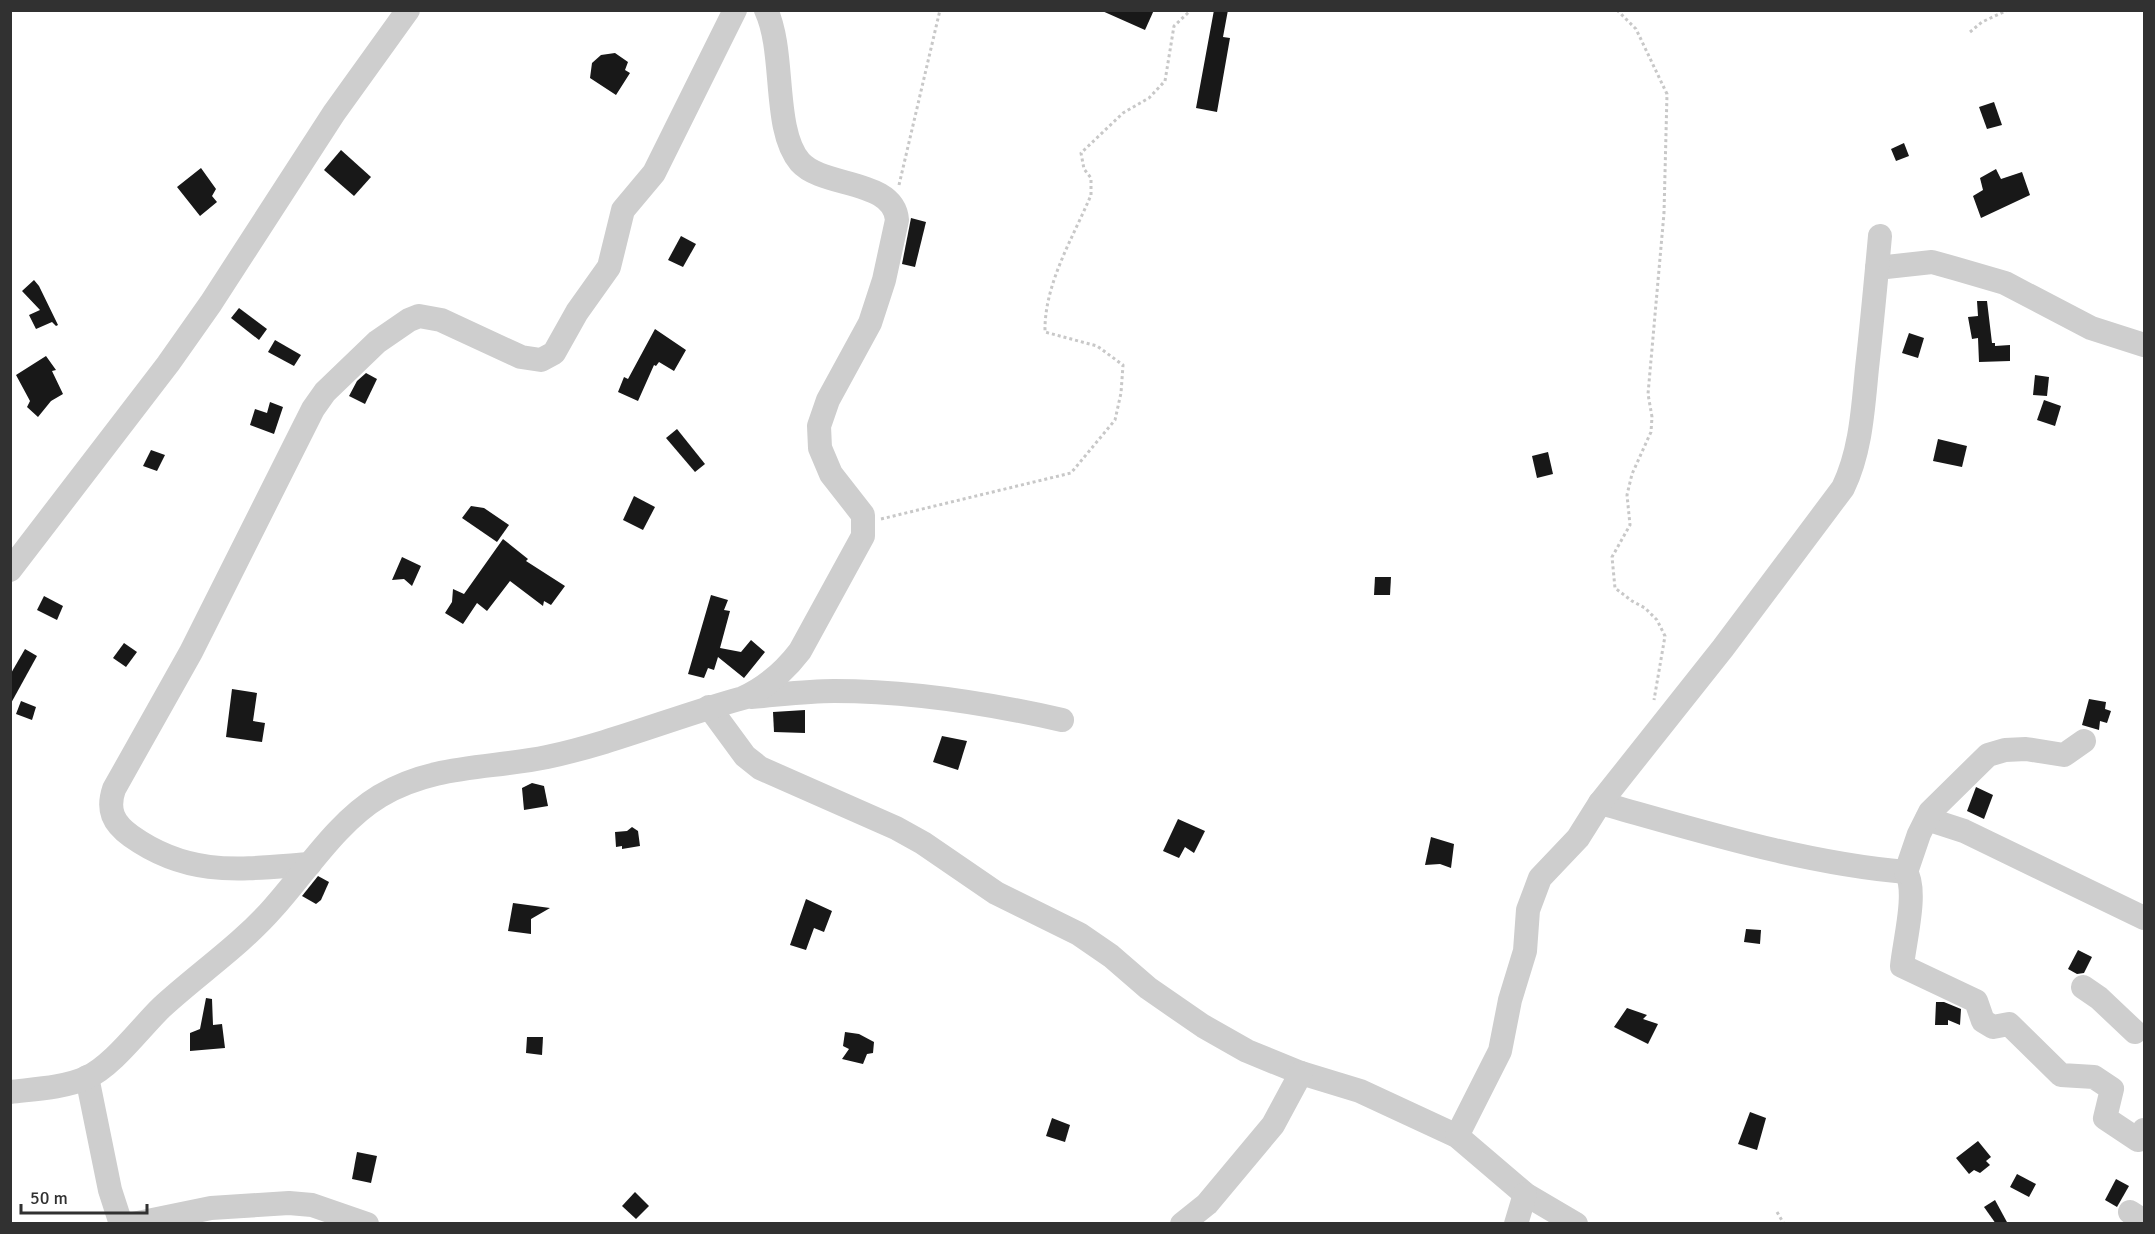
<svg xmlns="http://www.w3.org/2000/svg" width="2155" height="1234" font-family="Signika,sans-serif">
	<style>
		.building { fill: #181818 }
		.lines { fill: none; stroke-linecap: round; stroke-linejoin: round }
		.path { stroke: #c8c8c8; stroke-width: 3; stroke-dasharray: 3 3; stroke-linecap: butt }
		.minor { stroke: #cecece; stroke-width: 24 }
	</style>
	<rect width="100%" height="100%" fill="#fff"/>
	<g class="building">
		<polygon points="1100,10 1154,10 1145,30"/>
		<polygon points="1214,10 1228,10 1223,37 1230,38 1217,112 1196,108"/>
		<polygon points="615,53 628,62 625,70 630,73 616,95 590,78 592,63 601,55"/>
		<polygon points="1994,102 2002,125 1987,129 1979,107"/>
		<polygon points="1904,143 1909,156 1896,161 1891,149"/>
		<polygon points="341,150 371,177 354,196 324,170"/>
		<polygon points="201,168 216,189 212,196 217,202 200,216 177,187"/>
		<polygon points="1996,169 2001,179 2022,172 2030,195 1981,218 1973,196 1983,190 1980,178"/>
		<polygon points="911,218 926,222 915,267 902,264"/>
		<polygon points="681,236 696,244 683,267 668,260"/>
		<polygon points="34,280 39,286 58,325 56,326 52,322 36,329 29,315 40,310 22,291"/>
		<polygon points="1977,301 1987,301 1992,343 1995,343 1995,346 2010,345 2010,361 1979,362 1978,338 1972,339 1968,317 1978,316"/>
		<polygon points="239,308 267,329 259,340 231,318"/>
		<polygon points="655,329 686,350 674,371 659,362 656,366 654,365 638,401 618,392 624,377 628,379"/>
		<polygon points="1909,333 1924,338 1918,358 1902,353"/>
		<polygon points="275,340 301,355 294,366 268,352"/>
		<polygon points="46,356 56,370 52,371 63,394 51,401 38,417 27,407 30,401 16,375"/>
		<polygon points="366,373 377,379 365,404 349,396 357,381"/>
		<polygon points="2035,375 2049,377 2047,396 2033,395"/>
		<polygon points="2044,400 2061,406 2055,426 2037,420"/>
		<polygon points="270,402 283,407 274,434 250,425 255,409 267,413"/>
		<polygon points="677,429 705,464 695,472 666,438"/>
		<polygon points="1938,439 1967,446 1962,467 1933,461"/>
		<polygon points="151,450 165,455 157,471 143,466"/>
		<polygon points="1548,452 1553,474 1537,478 1532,456"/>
		<polygon points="634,496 655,507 643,530 623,520"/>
		<polygon points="471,506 484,508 509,525 497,542 462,518"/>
		<polygon points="503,539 528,559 526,561 565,586 551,605 544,601 543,606 510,581 487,611 477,603 463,624 445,613 452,602 453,589 464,594"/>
		<polygon points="402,557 421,566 412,586 404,579 392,580"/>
		<polygon points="1375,577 1391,577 1390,595 1374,595"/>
		<polygon points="711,595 728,600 724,610 730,611 720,648 741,652 751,640 765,652 744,678 718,657 714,670 708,668 704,678 688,674"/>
		<polygon points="44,596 63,606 57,620 37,610"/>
		<polygon points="124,643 137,652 126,667 113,658"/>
		<polygon points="25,649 37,656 10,705 10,675"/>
		<polygon points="232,689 257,693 253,721 265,723 262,742 226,737"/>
		<polygon points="2089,699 2106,702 2105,709 2111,711 2107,723 2100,721 2099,730 2082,725"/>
		<polygon points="21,701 36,707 32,720 16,714"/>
		<polygon points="805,710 805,733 774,732 773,712"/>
		<polygon points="942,736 967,741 958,770 933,762"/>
		<polygon points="532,783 544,786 548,806 524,810 522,788"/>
		<polygon points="1976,787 1993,795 1984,819 1967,811"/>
		<polygon points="1178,819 1205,831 1194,853 1185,847 1179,858 1163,851"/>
		<polygon points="632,827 638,831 640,846 622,849 622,846 616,847 615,832 627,831"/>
		<polygon points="1431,837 1454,844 1451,868 1440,864 1425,865"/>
		<polygon points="318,876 329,882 321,900 316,904 302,896"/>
		<polygon points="806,899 832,911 824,932 814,928 806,950 790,945"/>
		<polygon points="513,903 550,908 531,919 531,934 508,931"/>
		<polygon points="1746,929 1761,930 1760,944 1744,942"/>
		<polygon points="2078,950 2092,957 2084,973 2077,974 2068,969"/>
		<polygon points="206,998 212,999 213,1025 222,1024 225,1048 190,1051 190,1033 200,1029"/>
		<polygon points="1936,1002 1944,1002 1961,1009 1960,1025 1948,1020 1948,1025 1935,1025"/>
		<polygon points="1627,1008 1647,1015 1643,1019 1658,1024 1648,1044 1614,1027"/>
		<polygon points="845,1032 859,1034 874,1042 873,1053 867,1054 863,1064 842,1059 849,1049 843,1046"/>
		<polygon points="527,1037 543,1037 542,1055 526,1053"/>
		<polygon points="1750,1112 1766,1118 1757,1150 1738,1144"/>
		<polygon points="1052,1118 1070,1125 1065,1142 1046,1136"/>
		<polygon points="1978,1141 1991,1157 1986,1161 1990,1165 1980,1173 1974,1170 1969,1174 1956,1158"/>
		<polygon points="357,1152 377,1156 371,1183 352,1179"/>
		<polygon points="2017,1174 2036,1184 2029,1197 2010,1187"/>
		<polygon points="2116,1179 2129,1186 2117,1207 2105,1200"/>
		<polygon points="635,1192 649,1206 636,1219 622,1206"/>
		<polygon points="1995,1200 2008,1224 1996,1224 1984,1207"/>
	</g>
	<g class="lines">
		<g class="path">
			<polyline points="1617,10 1636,29 1667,94 1664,213 1648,394 1652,417 1651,432 1632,474 1627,495 1630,525 1612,557 1615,588 1632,601 1645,608 1657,620 1665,636 1654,700"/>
			<polyline points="1970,32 1982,22 2008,10"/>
			<polyline points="899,185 940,10"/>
			<path d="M 881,519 L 1071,473 L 1115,420 L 1121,393 L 1123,365 L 1097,346 L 1045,332 C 1044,284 1073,238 1091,195 L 1091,178 L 1084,169 L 1081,153 L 1123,113 L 1149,98 L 1165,81 L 1174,26 L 1191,10"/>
			<polyline points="1777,1212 1784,1224"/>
		</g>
		<g class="minor">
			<polyline points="1877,268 1932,262 1957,269 2005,283 2091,328 2144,345"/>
			<polyline points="10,570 168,364 211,303 334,113 408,10"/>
			<path d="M 751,697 C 778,695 806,691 834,691 C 911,691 987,703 1062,720"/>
			<polyline points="709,707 745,756 760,768 896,828 923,843 996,893 1079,934 1111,956 1148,988 1203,1026 1247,1051 1301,1073 1360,1091 1457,1136 1525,1194 1576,1224"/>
			<path d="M 1600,803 C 1701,831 1802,863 1906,872 C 1918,891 1904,943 1902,966 L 1976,1001 L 1983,1021 L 1993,1027 L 2009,1024 L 2061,1075 L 2094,1077 L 2112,1089 L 2105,1118 L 2138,1140 L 2144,1130"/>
			<polyline points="1927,819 1964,831 2144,918"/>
			<path d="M 310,864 C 242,869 190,878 131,836 C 113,823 107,810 114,789 L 191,652 L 313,409 L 325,392 L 377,342 L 409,320 L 419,316 L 441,320 L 521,357 L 541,360 L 554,353 L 577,312 L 609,267 L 623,210 L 654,173 L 735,10"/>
			<polyline points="1906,872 1919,834 1930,812 1988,755 2005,750 2026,749 2064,755 2084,741"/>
			<polyline points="2083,987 2099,998 2135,1032"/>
			<polyline points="87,1077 110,1190 121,1224"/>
			<path d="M 10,1092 C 35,1089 63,1088 86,1078 C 113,1066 141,1027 162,1007 C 199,973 241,945 274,907 C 307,870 337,822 380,796 C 434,764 490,769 547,757 C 613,743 677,716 743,698 C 767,687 784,672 800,651 L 863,536 L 863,515 L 831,474 L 820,448 L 819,426 L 828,400 L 870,323 L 884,280 L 897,220 C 894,179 823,188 800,162 C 772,129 786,53 766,10"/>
			<path d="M 1457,1136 L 1500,1051 L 1510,1000 L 1525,951 L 1528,910 L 1540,878 L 1578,838 L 1600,803 L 1723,648 L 1843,488 C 1861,451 1863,408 1867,368 C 1872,324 1876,280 1880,236"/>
			<polyline points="2130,1212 2144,1221"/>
			<polyline points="133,1224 211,1208 289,1203 312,1205 367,1224"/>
			<polyline points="1182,1224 1207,1204 1273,1125 1301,1073"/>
			<polyline points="1516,1224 1525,1194"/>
		</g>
	</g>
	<rect width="2155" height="1234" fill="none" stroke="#313131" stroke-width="24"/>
	<path d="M21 1204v9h126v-9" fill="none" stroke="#313131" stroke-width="3"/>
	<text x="30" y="1204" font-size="18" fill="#313131" stroke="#ffffff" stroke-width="4.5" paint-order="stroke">50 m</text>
</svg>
